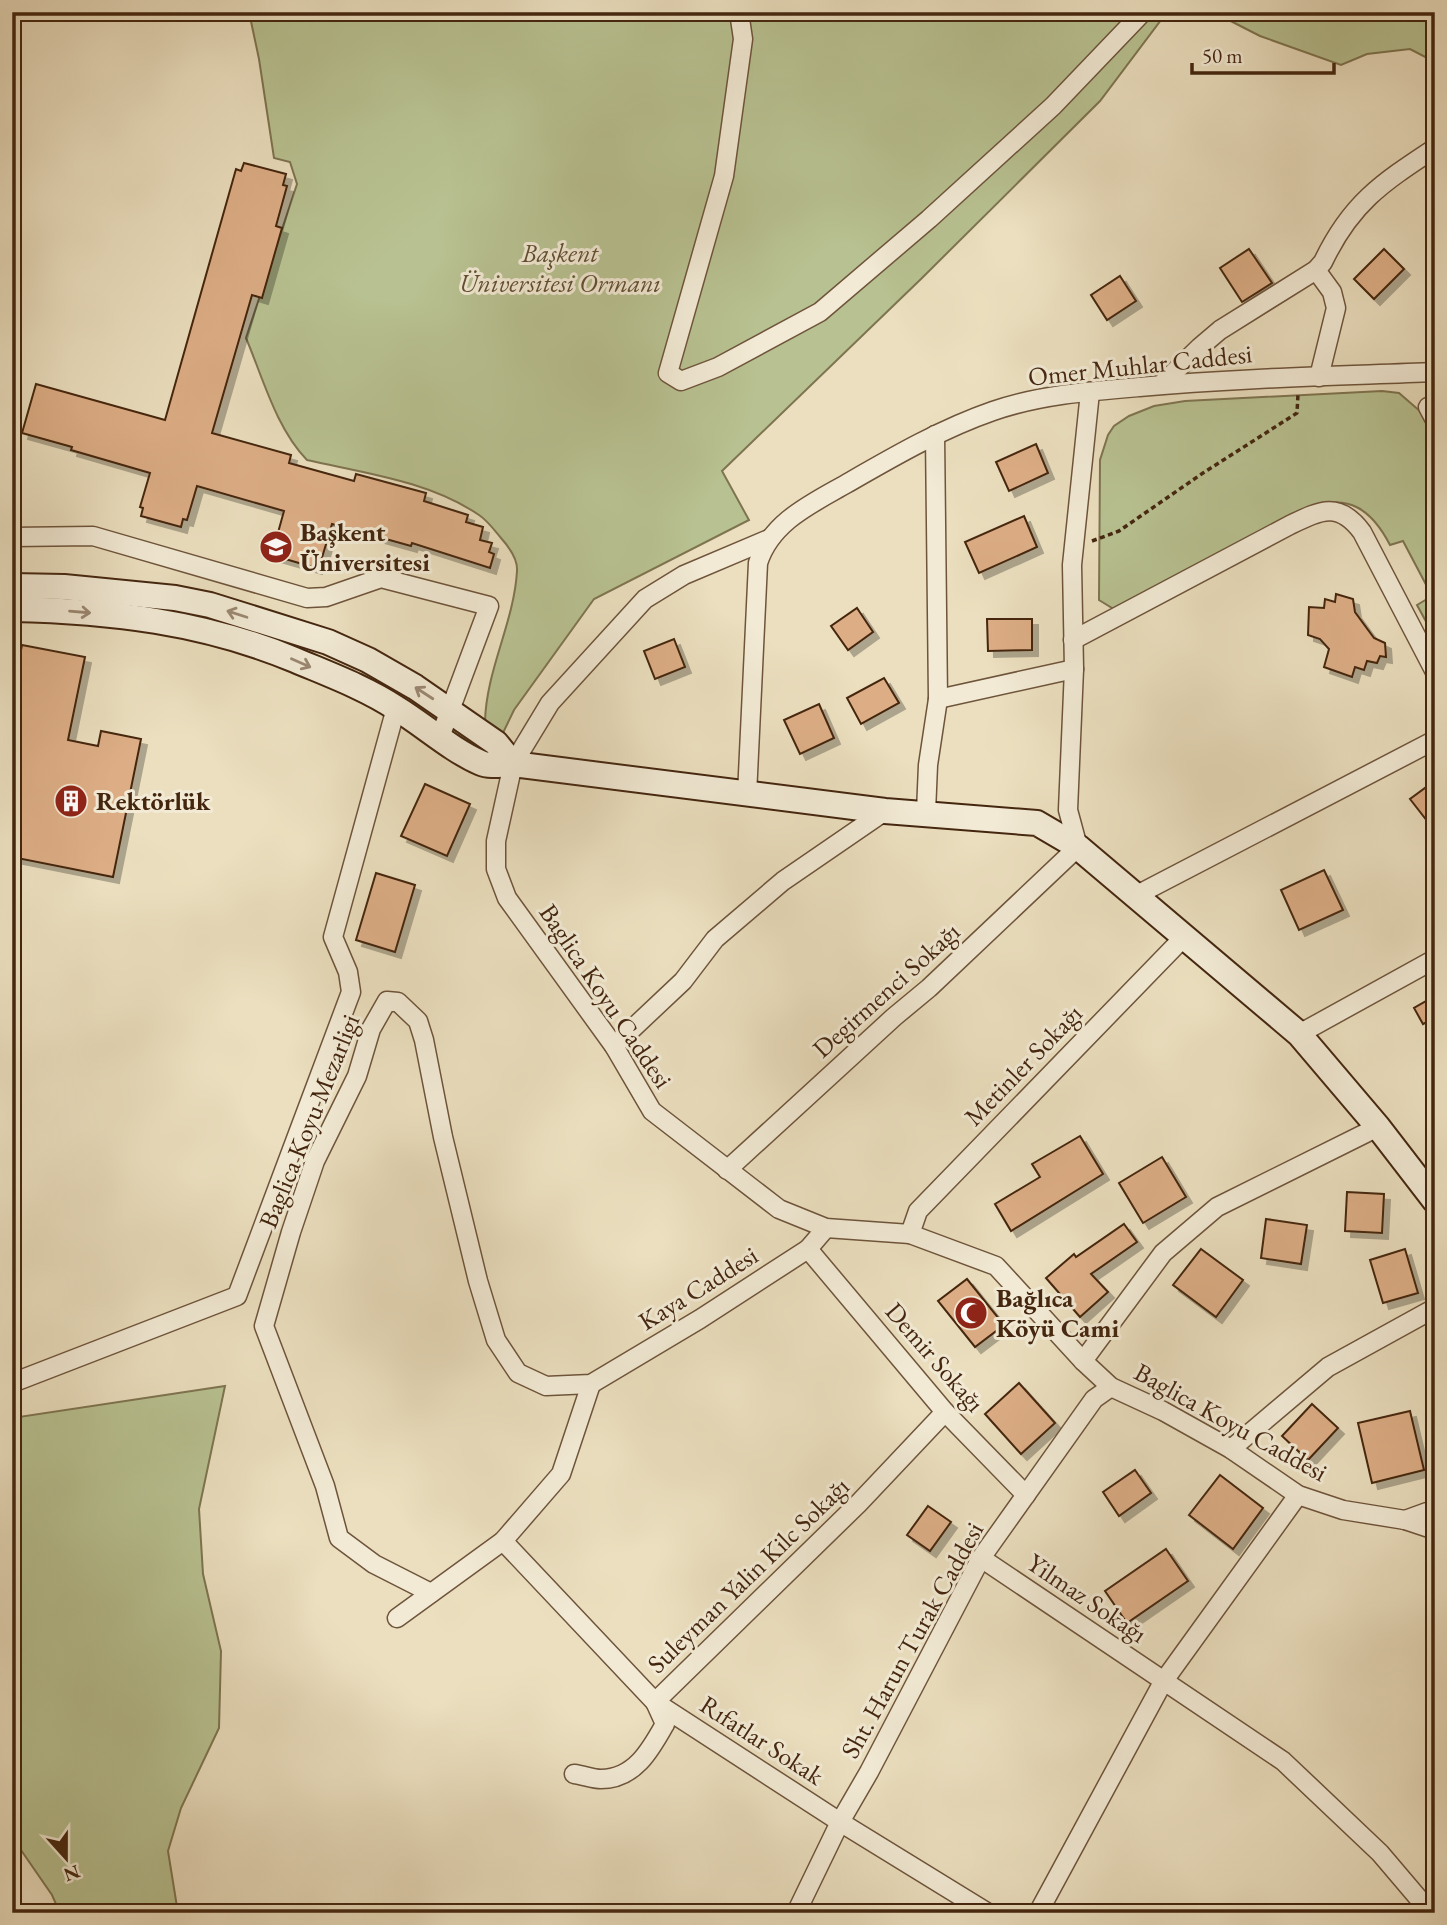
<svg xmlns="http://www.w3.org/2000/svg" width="1447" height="1925" font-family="'EB Garamond',serif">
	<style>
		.green { fill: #b8c191; stroke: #7e7450; stroke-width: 2 }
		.building { fill: #ddae86; stroke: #44260f; stroke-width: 2; filter: url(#shadow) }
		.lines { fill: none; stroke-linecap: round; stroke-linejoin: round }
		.street-casing { stroke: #6e543b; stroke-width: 21 }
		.secondary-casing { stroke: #44260f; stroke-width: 28 }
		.path { stroke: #44260f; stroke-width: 3.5; stroke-dasharray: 5 3.5; stroke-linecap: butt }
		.street { stroke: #f2ead5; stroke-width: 18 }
		.secondary { stroke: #f2ead5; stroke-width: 24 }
		.oneway { stroke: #9b8872 }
		.labels { text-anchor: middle; stroke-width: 6; stroke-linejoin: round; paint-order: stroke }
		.park-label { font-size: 26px; font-style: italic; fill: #614d30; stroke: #f2ead5 }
		.street-label { font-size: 26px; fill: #44260f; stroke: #f2ead5 }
		.poi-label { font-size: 26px; font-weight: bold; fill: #44260f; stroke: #f2ead5; text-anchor: start }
	</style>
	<defs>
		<filter id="shadow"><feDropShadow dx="6" dy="6" stdDeviation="0" flood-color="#0004"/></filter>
	</defs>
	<rect width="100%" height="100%" fill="#ebdfbf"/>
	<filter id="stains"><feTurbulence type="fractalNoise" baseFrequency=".00286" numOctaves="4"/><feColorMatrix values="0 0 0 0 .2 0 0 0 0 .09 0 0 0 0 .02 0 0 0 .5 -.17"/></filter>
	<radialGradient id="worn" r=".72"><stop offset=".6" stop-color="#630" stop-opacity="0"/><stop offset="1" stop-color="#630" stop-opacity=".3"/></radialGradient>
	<g class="green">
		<path d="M 249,12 L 1167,12 L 1100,101 L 922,278 L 722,471 L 749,520 L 594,599 L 514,710 L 502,735 L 485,722 C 486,670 514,623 517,571 C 518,559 509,547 501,538 C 495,531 488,521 479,515 C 429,481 364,473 307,460 C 276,428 263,378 246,338 L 297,184 L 290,162 L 274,158 L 259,59 Z"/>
		<polygon points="1213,12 1435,12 1435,62 1410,49 1367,54 1341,65 1260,36"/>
		<path d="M 1382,391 L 1399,393 L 1421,412 L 1435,441 L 1435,638 L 1417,605 L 1432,596 L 1403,541 L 1390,545 C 1372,510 1348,492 1309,509 L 1117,611 L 1099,600 L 1100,460 L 1108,435 L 1114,426 L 1129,416 L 1154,406 L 1185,401 Z"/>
		<polygon points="225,1386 199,1509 203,1574 221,1651 219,1728 181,1808 168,1851 178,1913 60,1913 52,1895 12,1837 12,1418"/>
	</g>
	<g class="building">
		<polygon points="244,163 286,174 283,185 287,186 276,226 282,228 262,298 252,295 212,433 291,455 289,463 354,481 356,474 426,493 424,501 468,515 466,522 483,527 480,540 492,543 489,552 494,554 490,568 412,543 411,546 332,524 321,561 318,560 316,568 275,556 277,548 274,547 284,511 197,486 187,520 183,519 181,527 141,516 143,508 140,507 150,473 71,450 72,447 22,433 36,384 165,420 236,169 241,171"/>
		<polygon points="1249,249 1272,283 1242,302 1220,268"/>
		<polygon points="1384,249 1404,269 1374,299 1354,279"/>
		<polygon points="1120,276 1136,301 1107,320 1091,295"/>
		<polygon points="1036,444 1048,473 1009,491 996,462"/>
		<polygon points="1024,516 1037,547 979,573 965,542"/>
		<polygon points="1336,594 1353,599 1355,612 1374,638 1385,643 1386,657 1380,656 1377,663 1367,661 1364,670 1355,667 1352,677 1324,667 1329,649 1320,639 1308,635 1309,607 1324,608 1325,599 1335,602"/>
		<polygon points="857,608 873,632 848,650 831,626"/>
		<polygon points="987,619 1032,619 1032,650 988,651"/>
		<polygon points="674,639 685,667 655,679 644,651"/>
		<polygon points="22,645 85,657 68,740 98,746 101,731 141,739 113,877 12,857 12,693"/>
		<polygon points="884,678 899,703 861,724 847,698"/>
		<polygon points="819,704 834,738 800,754 784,720"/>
		<polygon points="425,784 470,804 447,856 401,836"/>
		<polygon points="1425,788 1435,801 1435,831 1410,799"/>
		<polygon points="1324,870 1343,910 1299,930 1281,890"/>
		<polygon points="376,873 415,885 395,952 356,940"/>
		<polygon points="1435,996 1435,1017 1423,1024 1414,1008"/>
		<polygon points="1080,1136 1103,1174 1011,1231 995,1204 1040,1177 1032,1164"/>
		<polygon points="1162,1157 1186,1197 1143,1223 1119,1183"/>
		<polygon points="1347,1192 1384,1194 1382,1233 1345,1231"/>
		<polygon points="1266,1219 1307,1225 1301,1264 1261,1258"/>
		<polygon points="1124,1224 1137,1242 1091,1274 1108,1292 1080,1317 1046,1278 1074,1254 1076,1257"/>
		<polygon points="1201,1249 1243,1280 1216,1317 1173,1285"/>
		<polygon points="1405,1249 1418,1293 1383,1303 1370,1260"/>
		<polygon points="967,1279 1004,1325 975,1347 938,1301"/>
		<polygon points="1019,1383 1055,1423 1021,1454 985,1414"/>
		<polygon points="1312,1404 1338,1428 1308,1460 1282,1436"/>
		<polygon points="1410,1411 1424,1470 1372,1483 1358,1423"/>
		<polygon points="1135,1470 1151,1493 1119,1516 1103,1492"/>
		<polygon points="1220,1475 1263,1508 1233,1549 1189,1515"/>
		<polygon points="928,1506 951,1522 930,1551 907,1535"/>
		<polygon points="1166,1549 1188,1581 1127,1623 1105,1591"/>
	</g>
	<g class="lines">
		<defs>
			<g id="street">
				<polyline points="739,12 743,39 724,176 668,373 681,381 718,367 820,312 929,219 1053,106 1143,12"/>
				<polyline points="1316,270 1332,292 1336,308 1319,377"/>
				<path d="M 1162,384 L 1200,347 L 1220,330 L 1316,270 L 1323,262 C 1351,203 1382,183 1435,148"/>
				<polyline points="1428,407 1435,420"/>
				<polyline points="935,435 938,699"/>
				<polyline points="12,537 93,536 307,598 326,597 381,578 489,606 440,737"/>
				<polyline points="769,539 684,575 645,599 550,703 513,764 496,841 496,869 507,898 614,1046 652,1111 779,1209 826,1228 910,1234 996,1266 1083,1361 1111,1387 1163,1411 1231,1449 1298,1495 1343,1510 1405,1520 1435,1530"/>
				<path d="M 1073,640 L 1290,525 C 1321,510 1339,501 1362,532 L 1435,672"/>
				<path d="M 747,795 L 758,563 C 771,522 811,504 846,484 C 893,457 941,429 993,411 C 1039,395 1090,391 1139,387 C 1237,378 1336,376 1435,372"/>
				<polyline points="926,812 928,765 938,699 1074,669"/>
				<polyline points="1135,896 1435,740"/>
				<polyline points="1299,1034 1435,959"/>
				<polyline points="614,1046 683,981 715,939 783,881 885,811"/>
				<polyline points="727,1170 894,1017 929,988 1078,847 1068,810 1074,669 1072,565 1090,392"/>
				<polyline points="910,1234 918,1211 1184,937"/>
				<polyline points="808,1249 945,1412 1026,1495"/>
				<polyline points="1083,1361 1163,1253 1217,1207 1378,1127"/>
				<polyline points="12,1383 237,1296 351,992 348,972 333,937 396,708"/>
				<polyline points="1231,1449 1328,1367 1435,1308"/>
				<polyline points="1405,1520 1427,1512 1435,1513"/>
				<polyline points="503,1541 655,1702 840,1822 988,1913"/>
				<polyline points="981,1558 1283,1761 1380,1853 1431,1913"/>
				<polyline points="431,1593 374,1564 339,1538 325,1486 264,1326 291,1232 315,1161 357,1076 371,1029 387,1001 398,1002 418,1021 424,1040 443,1137 478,1281 496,1340 518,1373 546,1386 591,1384 700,1319 808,1249 826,1228"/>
				<polyline points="397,1618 503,1541 561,1474 591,1384"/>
				<path d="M 574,1774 C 583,1775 593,1779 601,1779 C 635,1779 651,1749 665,1724 L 655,1702 L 858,1504 L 945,1412"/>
				<polyline points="796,1913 840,1822 869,1772 981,1558 1094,1399 1111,1387"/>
				<polyline points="1038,1913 1163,1682 1298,1495"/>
			</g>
			<g id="secondary">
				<polyline points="12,586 64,587 175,598 210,605 328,642 368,660 415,687 496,743 513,764"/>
				<path d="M 12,609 C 110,611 204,622 295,660 C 328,674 366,688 396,708 C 424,725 451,750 481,763 C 490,767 504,764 513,764 L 885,811 L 1037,823 L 1078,847 L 1299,1034 L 1378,1127 L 1435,1201"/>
			</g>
		</defs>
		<use href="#street" class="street-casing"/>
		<use href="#secondary" class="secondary-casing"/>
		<polyline class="path" points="1092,541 1119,531 1203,473 1297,413 1298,394"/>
		<use href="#street" class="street"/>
		<use href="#secondary" class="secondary"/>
	</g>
	<defs><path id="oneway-shaft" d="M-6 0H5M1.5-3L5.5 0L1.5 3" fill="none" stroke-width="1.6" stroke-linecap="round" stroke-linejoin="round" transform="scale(1.75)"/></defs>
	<g class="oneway">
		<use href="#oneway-shaft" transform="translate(80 612) rotate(5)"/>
		<use href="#oneway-shaft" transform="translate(237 614) rotate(-162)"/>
		<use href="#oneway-shaft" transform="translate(301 663) rotate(24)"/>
		<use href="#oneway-shaft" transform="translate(424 693) rotate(-147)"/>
	</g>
	<defs>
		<symbol id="university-disc" viewBox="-11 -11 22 22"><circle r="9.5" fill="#8f2418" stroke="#f2ead5"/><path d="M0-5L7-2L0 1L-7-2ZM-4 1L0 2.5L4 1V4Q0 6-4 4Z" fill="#fff"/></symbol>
		<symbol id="building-disc" viewBox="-11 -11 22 22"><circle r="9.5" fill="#8f2418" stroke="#f2ead5"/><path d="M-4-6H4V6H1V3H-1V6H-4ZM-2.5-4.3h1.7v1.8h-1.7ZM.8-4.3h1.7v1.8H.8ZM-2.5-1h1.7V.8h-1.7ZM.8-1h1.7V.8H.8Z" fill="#fff"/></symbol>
		<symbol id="mosque-disc" viewBox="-11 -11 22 22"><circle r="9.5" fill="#8f2418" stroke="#f2ead5"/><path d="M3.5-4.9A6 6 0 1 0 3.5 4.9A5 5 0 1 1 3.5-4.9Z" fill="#fff"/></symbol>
	</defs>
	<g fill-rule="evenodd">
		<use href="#university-disc" x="257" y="528" width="38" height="38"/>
		<use href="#building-disc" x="52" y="782" width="38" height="38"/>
		<use href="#mosque-disc" x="952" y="1294" width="38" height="38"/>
	</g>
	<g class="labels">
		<g class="park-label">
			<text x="560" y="262">Başkent<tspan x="560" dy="30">Üniversitesi Ormanı</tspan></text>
		</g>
		<g class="street-label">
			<text transform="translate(1140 365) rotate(-6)" y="9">Omer Muhlar Caddesi</text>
			<text transform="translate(886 990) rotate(-42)" y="9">Degirmenci Sokağı</text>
			<text transform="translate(606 996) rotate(56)" y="9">Baglica Koyu Caddesi</text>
			<text transform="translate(1023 1065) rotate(-46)" y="9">Metinler Sokağı</text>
			<text transform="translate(309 1121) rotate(-68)" y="9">Baglica Koyu Mezarligi</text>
			<text transform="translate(698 1288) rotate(-32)" y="9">Kaya Caddesi</text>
			<text transform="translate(935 1357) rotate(49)" y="9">Demir Sokağı</text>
			<text transform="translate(1231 1422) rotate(29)" y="9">Baglica Koyu Caddesi</text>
			<text transform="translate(748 1575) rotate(-44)" y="9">Suleyman Yalin Kilc Sokağı</text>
			<text transform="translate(1087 1598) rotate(34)" y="9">Yilmaz Sokağı</text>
			<text transform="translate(912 1640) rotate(-61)" y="9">Sht. Harun Turak Caddesi</text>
			<text transform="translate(762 1740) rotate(33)" y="9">Rıfatlar Sokak</text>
		</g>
		<g class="poi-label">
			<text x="300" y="541">Başkent<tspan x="300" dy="30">Üniversitesi</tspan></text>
			<text x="96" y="810">Rektörlük</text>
			<text x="996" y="1307">Bağlıca<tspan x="996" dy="30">Köyü Cami</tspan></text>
		</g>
	</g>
	<rect width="1447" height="1925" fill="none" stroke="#ebdfbf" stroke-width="42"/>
	<rect x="14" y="14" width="1419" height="1897" fill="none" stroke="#44260f" stroke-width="3.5"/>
	<rect x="21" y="21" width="1405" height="1883" fill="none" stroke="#44260f" stroke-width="2"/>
	<g transform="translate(66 1858) rotate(159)" stroke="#f2ead5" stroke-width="5" paint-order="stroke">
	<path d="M0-5L12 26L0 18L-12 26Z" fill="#44260f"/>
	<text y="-10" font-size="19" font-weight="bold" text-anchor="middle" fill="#44260f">N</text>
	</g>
	<path d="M1192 63v10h142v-10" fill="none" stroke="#44260f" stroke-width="3.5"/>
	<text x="1202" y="63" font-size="21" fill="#44260f" stroke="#f2ead5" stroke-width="5" paint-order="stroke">50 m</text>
	<rect width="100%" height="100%" filter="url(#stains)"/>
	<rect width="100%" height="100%" fill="url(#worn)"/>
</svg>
